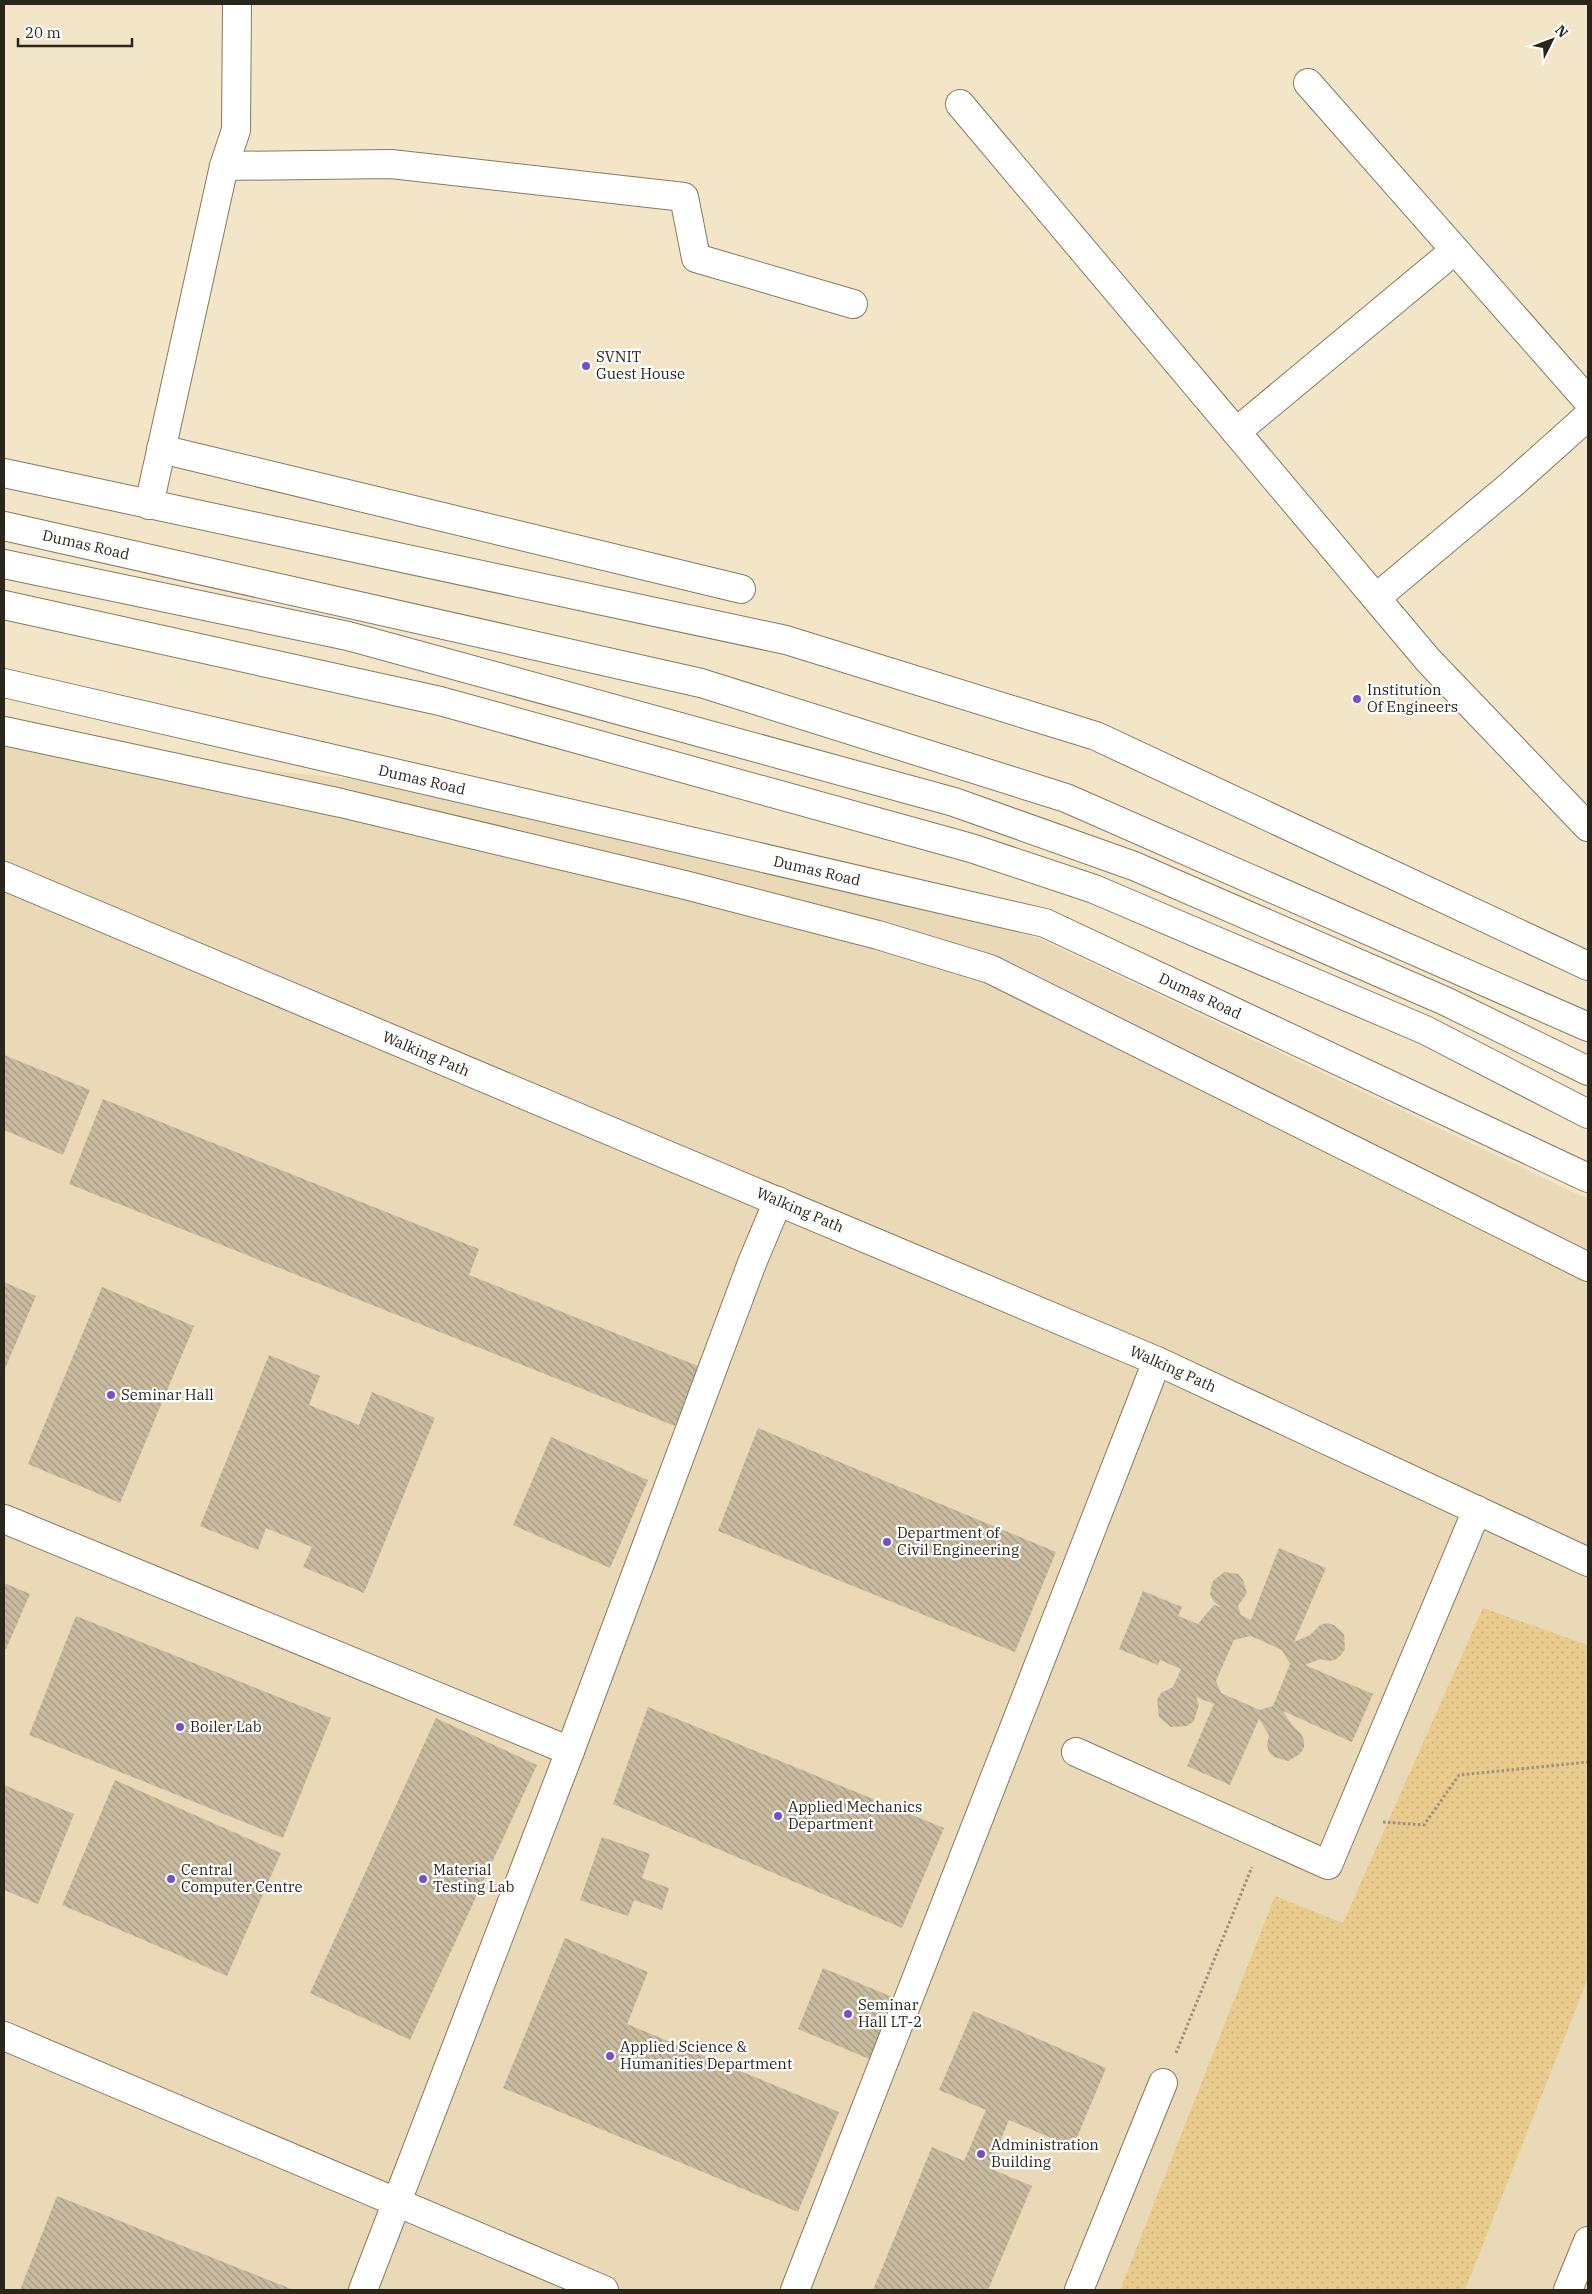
<svg xmlns="http://www.w3.org/2000/svg" width="1592" height="2294" font-family="'IBM Plex Serif',serif">
	<style>
		.built { fill: #ead9b6 }
		.garden { fill: url(#garden-dots) }
		.building { fill: url(#building-back-hatch); fill-rule: evenodd }
		.lines { fill: none; stroke-linecap: round; stroke-linejoin: round }
		.minor-casing { stroke: #877a60; stroke-width: 30 }
		.major-casing { stroke: #877a60; stroke-width: 30 }
		.path { stroke: #9a907b; stroke-width: 3; stroke-dasharray: 2.5 2.5; stroke-linecap: butt }
		.minor { stroke: #fff; stroke-width: 28 }
		.major { stroke: #fff; stroke-width: 28 }
		.poi-dot { fill: #784fc8; stroke: #fff; stroke-width: 2 }
		.labels { text-anchor: middle; stroke-width: 4.5; stroke-linejoin: round; paint-order: stroke }
		.poi-label { font-size: 15px; fill: #2b261b; stroke: #fff; text-anchor: start }
		.street-label { font-size: 15px; fill: #2b261b; stroke: #fff }
	</style>
	<defs>
		<pattern id="garden-dots" width="8" height="8" patternUnits="userSpaceOnUse" patternTransform="scale(1.25)"><rect width="8" height="8" fill="#e9cc8d"/><path d="M2 2h.1M6 6h.1" fill="none" stroke="#c8af79" stroke-width="1.8" stroke-linecap="round"/></pattern>
		<pattern id="building-back-hatch" width="6" height="6" patternUnits="userSpaceOnUse" patternTransform="scale(1.25)"><rect width="6" height="6" fill="#c9bb9f"/><path d="M-1 5l2 2M0 0l6 6M5-1l2 2" fill="none" stroke="#a39881"/></pattern>
	</defs>
	<rect width="100%" height="100%" fill="#f3e5c8"/>
	<polygon class="built" points="4,743 515,796 1038,938 1588,1199 1588,2290 4,2290"/>
	<polygon class="garden" points="1483,1608 1588,1645 1588,1978 1465,2290 1120,2290 1275,1896 1343,1923"/>
	<g class="building">
		<polygon points="4,1055 90,1090 63,1155 4,1130"/>
		<polygon points="103,1099 479,1249 469,1275 698,1366 675,1426 69,1184"/>
		<polygon points="4,1282 36,1296 4,1371"/>
		<polygon points="102,1287 194,1326 120,1503 28,1464"/>
		<polygon points="269,1355 320,1376 309,1405 359,1425 372,1392 435,1418 364,1593 303,1567 312,1547 266,1528 258,1550 200,1526"/>
		<polygon points="758,1428 1056,1552 1015,1652 718,1531"/>
		<polygon points="551,1437 648,1480 610,1568 513,1525"/>
		<path d="M 1279,1548 L 1326,1568 L 1294,1642 L 1310,1635 L 1320,1625 L 1327,1623 L 1334,1625 L 1344,1634 L 1345,1649 L 1341,1655 L 1335,1660 L 1328,1661 L 1320,1659 L 1305,1665 L 1373,1694 L 1352,1742 L 1283,1711 L 1292,1725 L 1301,1734 L 1304,1740 L 1304,1748 L 1300,1754 L 1288,1761 L 1274,1757 L 1269,1752 L 1267,1745 L 1269,1735 L 1259,1719 L 1230,1785 L 1187,1766 L 1214,1704 L 1196,1697 L 1199,1705 L 1194,1721 L 1187,1726 L 1171,1727 L 1159,1717 L 1157,1700 L 1161,1693 L 1173,1687 L 1181,1669 L 1160,1660 L 1158,1665 L 1119,1649 L 1143,1591 L 1182,1607 L 1178,1616 L 1198,1624 L 1214,1605 L 1221,1607 L 1214,1602 L 1210,1595 L 1211,1588 L 1213,1581 L 1224,1572 L 1238,1574 L 1243,1580 L 1247,1593 L 1238,1606 L 1241,1615 L 1251,1620 ZM 1251,1636 L 1282,1650 L 1290,1664 L 1273,1706 L 1260,1710 L 1221,1693 L 1216,1681 L 1234,1640 Z"/>
		<polygon points="4,1583 30,1594 6,1649 4,1648"/>
		<polygon points="76,1616 331,1718 283,1838 29,1735"/>
		<polygon points="648,1707 944,1828 902,1928 613,1804"/>
		<polygon points="436,1718 537,1765 410,2040 310,1993"/>
		<polygon points="115,1780 281,1853 227,1976 62,1905"/>
		<polygon points="4,1785 74,1814 38,1904 4,1890"/>
		<polygon points="602,1837 650,1854 642,1878 669,1888 662,1910 634,1900 628,1916 580,1900"/>
		<polygon points="565,1938 648,1972 627,2024 839,2112 798,2212 503,2088"/>
		<polygon points="823,1968 899,2000 874,2061 798,2029"/>
		<polygon points="973,2011 1106,2068 1073,2147 1009,2120 989,2168 1032,2186 988,2290 873,2290 932,2147 964,2161 986,2110 939,2090"/>
		<polygon points="57,2196 294,2290 20,2290"/>
	</g>
	<g class="lines">
		<defs>
			<g id="minor">
				<polyline points="1308,83 1588,401"/>
				<polyline points="960,104 1428,660 1588,827"/>
				<polyline points="224,166 391,164 684,197 696,258 853,304"/>
				<polyline points="1236,432 1455,250"/>
				<polyline points="161,449 741,589"/>
				<polyline points="4,473 786,640 1096,736 1588,966"/>
				<polyline points="149,505 224,166 236,130 237,4"/>
				<polyline points="1376,598 1512,484 1588,416"/>
				<polyline points="4,731 341,803 685,885 878,935 990,969 1588,1267"/>
				<polyline points="4,876 1157,1361 1588,1562"/>
				<polyline points="4,1519 570,1751"/>
				<polyline points="1076,1752 1328,1865 1477,1510"/>
				<polyline points="4,2036 604,2290"/>
				<polyline points="363,2290 570,1751 752,1263 778,1201"/>
				<polyline points="795,2290 1157,1361"/>
				<polyline points="1079,2290 1163,2083"/>
				<polyline points="1568,2290 1588,2241"/>
			</g>
			<g id="major">
				<polyline points="4,526 701,683 1066,798 1588,1027"/>
				<polyline points="4,564 348,636 954,802 1134,866 1445,1001 1588,1071"/>
				<polyline points="4,605 440,701 971,848 1094,889 1425,1030 1588,1114"/>
				<polyline points="4,683 1045,923 1588,1178"/>
			</g>
		</defs>
		<use href="#minor" class="minor-casing"/>
		<use href="#major" class="major-casing"/>
		<g class="path">
			<polyline points="1383,1822 1424,1825 1459,1775 1588,1762"/>
			<polyline points="1176,2053 1252,1867"/>
		</g>
		<use href="#minor" class="minor"/>
		<use href="#major" class="major"/>
	</g>
	<g class="poi-dot">
		<circle cx="586" cy="366" r="5"/>
		<circle cx="1357" cy="699" r="5"/>
		<circle cx="111" cy="1395" r="5"/>
		<circle cx="887" cy="1542" r="5"/>
		<circle cx="180" cy="1727" r="5"/>
		<circle cx="778" cy="1816" r="5"/>
		<circle cx="171" cy="1879" r="5"/>
		<circle cx="423" cy="1879" r="5"/>
		<circle cx="848" cy="2014" r="5"/>
		<circle cx="610" cy="2056" r="5"/>
		<circle cx="981" cy="2154" r="5"/>
	</g>
	<g class="labels">
		<g class="poi-label">
			<text x="596" y="362">SVNIT<tspan x="596" dy="17">Guest House</tspan></text>
			<text x="1367" y="695">Institution<tspan x="1367" dy="17">Of Engineers</tspan></text>
			<text x="121" y="1400">Seminar Hall</text>
			<text x="897" y="1538">Department of<tspan x="897" dy="17">Civil Engineering</tspan></text>
			<text x="190" y="1732">Boiler Lab</text>
			<text x="788" y="1812">Applied Mechanics<tspan x="788" dy="17">Department</tspan></text>
			<text x="181" y="1875">Central<tspan x="181" dy="17">Computer Centre</tspan></text>
			<text x="433" y="1875">Material<tspan x="433" dy="17">Testing Lab</tspan></text>
			<text x="858" y="2010">Seminar<tspan x="858" dy="17">Hall LT-2</tspan></text>
			<text x="620" y="2052">Applied Science &amp;<tspan x="620" dy="17">Humanities Department</tspan></text>
			<text x="991" y="2150">Administration<tspan x="991" dy="17">Building</tspan></text>
		</g>
		<g class="street-label">
			<text transform="translate(86 545) rotate(13)" y="5">Dumas Road</text>
			<text transform="translate(422 780) rotate(13)" y="5">Dumas Road</text>
			<text transform="translate(817 871) rotate(13)" y="5">Dumas Road</text>
			<text transform="translate(1200 996) rotate(25)" y="5">Dumas Road</text>
			<text transform="translate(426 1054) rotate(23)" y="5">Walking Path</text>
			<text transform="translate(800 1210) rotate(23)" y="5">Walking Path</text>
			<text transform="translate(1173 1369) rotate(24)" y="5">Walking Path</text>
		</g>
	</g>
	<rect width="1592" height="2294" fill="none" stroke="#2b261b" stroke-width="10"/>
	<g transform="translate(1552 40) rotate(48)" stroke="#ffffff" stroke-width="4" paint-order="stroke">
	<path d="M0-4L9 19L0 12L-9 19Z" fill="#2b261b"/>
	<text y="-8" font-size="14" font-weight="bold" text-anchor="middle" fill="#2b261b">N</text>
	</g>
	<path d="M18 38v8h114v-8" fill="none" stroke="#2b261b" stroke-width="2.5"/>
	<text x="25" y="38" font-size="15" fill="#2b261b" stroke="#ffffff" stroke-width="4" paint-order="stroke">20 m</text>
</svg>
